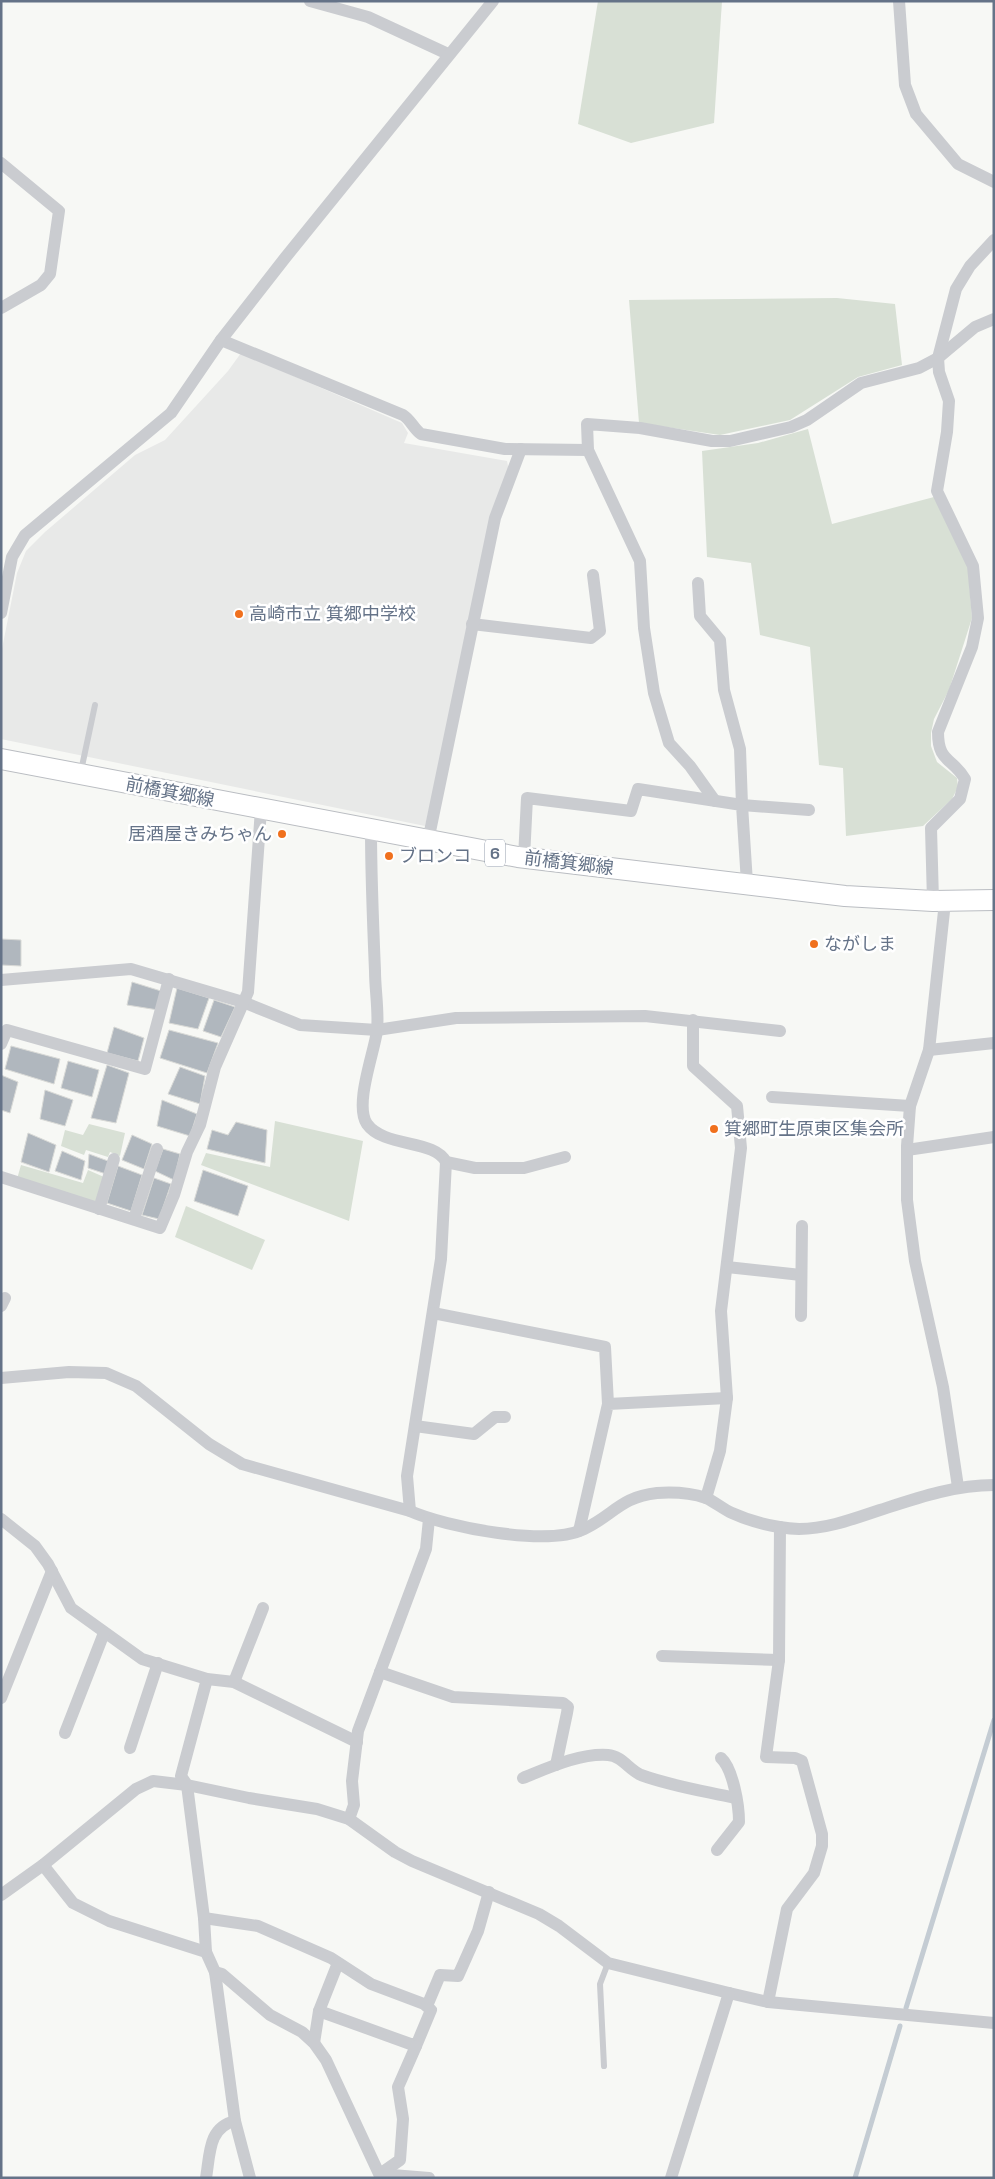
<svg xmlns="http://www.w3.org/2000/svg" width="995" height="2179" font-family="'Space Grotesk','Noto Sans JP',sans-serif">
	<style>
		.built { fill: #e8e9e8 }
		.green { fill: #d8e0d5 }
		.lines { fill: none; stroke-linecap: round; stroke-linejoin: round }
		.stream { stroke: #c4ccd3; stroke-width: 5 }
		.building { fill: #b0b7be; stroke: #d9dad7 }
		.primary-casing { stroke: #babdc2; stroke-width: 22 }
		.lane { stroke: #caccd0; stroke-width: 6 }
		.street { stroke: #caccd0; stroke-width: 12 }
		.primary { stroke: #fff; stroke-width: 20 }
		.poi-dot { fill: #f0701d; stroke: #fff; stroke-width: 2 }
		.labels { text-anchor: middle; stroke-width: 5; stroke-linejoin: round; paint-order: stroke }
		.shield { fill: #fff; stroke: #939dac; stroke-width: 1 }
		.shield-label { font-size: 16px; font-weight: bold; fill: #657388 }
		.poi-label { font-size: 18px; fill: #657388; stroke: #fff; text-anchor: start }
		.street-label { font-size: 18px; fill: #657388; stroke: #fff }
	</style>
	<rect width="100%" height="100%" fill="#f7f8f5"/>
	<polygon class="built" points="241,353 402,423 408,433 404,443 507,461 509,471 425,826 1,739 1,654 17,573 26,551 45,532 135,455 165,440 228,371"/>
	<g class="green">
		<polygon points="598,1 722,1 714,123 631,143 578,124"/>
		<polygon points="837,298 895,304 902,365 858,377 790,420 720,435 639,423 629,300"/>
		<polygon points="808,429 832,524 934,497 968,567 972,618 949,690 934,719 931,733 931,746 937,762 957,778 958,787 952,799 923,826 846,836 843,768 819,765 810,647 760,635 751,563 707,557 702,451 758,443"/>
		<polygon points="275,1121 363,1141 349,1221 201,1165 206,1153 270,1167"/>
		<polygon points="89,1124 125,1133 120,1156 110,1152 108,1157 86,1150 84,1155 61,1146 65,1130 83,1135"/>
		<polygon points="21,1165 83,1183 88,1170 104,1177 97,1205 17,1179"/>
		<polygon points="186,1206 265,1240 252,1270 175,1237"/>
	</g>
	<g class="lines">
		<g class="stream">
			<polyline points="906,2008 994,1720"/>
			<polyline points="855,2178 900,2026"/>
		</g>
	</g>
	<g class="building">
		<polygon points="1,939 21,940 21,966 1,965"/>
		<polygon points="132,982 161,991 158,1010 127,1005"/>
		<polygon points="177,988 209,998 198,1029 169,1023"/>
		<polygon points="214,1000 235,1007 221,1037 203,1031"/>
		<polygon points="114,1027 144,1038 138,1061 107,1053"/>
		<polygon points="169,1030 218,1043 207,1073 160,1058"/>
		<polygon points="11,1046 60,1059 54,1084 5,1069"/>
		<polygon points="68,1061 99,1070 92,1097 61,1088"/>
		<polygon points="107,1065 129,1073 116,1123 91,1118"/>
		<polygon points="180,1067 205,1076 200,1104 168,1094"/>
		<polygon points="1,1075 18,1082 10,1113 1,1110"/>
		<polygon points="45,1090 73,1100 65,1126 40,1119"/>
		<polygon points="162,1100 197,1114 190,1136 157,1126"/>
		<polygon points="236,1122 267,1130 265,1163 207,1149 212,1130 228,1135"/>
		<polygon points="28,1133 56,1145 49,1172 21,1162"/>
		<polygon points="132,1135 152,1144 144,1169 122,1160"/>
		<polygon points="163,1149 180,1154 174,1180 155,1171"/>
		<polygon points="62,1151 85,1161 81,1180 55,1171"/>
		<polygon points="89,1154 108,1161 106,1174 88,1168"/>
		<polygon points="118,1166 142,1175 131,1211 107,1203"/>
		<polygon points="203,1170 248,1186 238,1216 194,1201"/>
		<polygon points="154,1178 171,1184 159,1219 142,1215"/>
	</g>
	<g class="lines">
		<defs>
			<polyline id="primary" points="1,759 518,857 845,896 933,901 994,900"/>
		</defs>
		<use href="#primary" class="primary-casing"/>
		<g class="lane">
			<polyline points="81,771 95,705"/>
			<polyline points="604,2066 600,1984 608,1963"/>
		</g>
		<g class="street">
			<polyline points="310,1 368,17 448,54"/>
			<polyline points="899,1 905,85 916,114 958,164 994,182"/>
			<polyline points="1,163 59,211 50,274 41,285 1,308"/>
			<path d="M 221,340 L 403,415 C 411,420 413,428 421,434 L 505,449 L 588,450"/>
			<polyline points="698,583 700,616 720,640 724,690 740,749 742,805 809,810"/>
			<polyline points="1,613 12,557 25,535 171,413 221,340 285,258 493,1"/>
			<polyline points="472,624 591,638 600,631 593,575"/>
			<polyline points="715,801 690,766 669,743 654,693 644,628 640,561 588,450 587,424 640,428 712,441 730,441 791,427 807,420 861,383 919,368 938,358 975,327 994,319"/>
			<path d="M 371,830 C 371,877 373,924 375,971 C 375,990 379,1012 377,1031 C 374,1053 354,1105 367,1124 C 384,1148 435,1139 446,1162 L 441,1259 L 407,1476 L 410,1511"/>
			<polyline points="428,841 495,518 521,449"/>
			<polyline points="524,858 527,798 631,811 638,789 742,805 747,883"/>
			<path d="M 933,901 L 931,828 L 960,799 L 965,779 C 952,757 938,763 938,732 L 972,647 L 978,618 L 973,566 L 937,491 L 947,432 L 949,401 L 939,372 L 938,358 L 956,289 L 970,266 L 994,240"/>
			<polyline points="945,902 929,1050 910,1106 907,1146 907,1200 915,1261 943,1387 958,1487"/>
			<polyline points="1,980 131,969 243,1002 300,1025 377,1030 456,1018 645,1016 780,1031"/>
			<polyline points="693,1020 693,1066 737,1106 741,1148 721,1311 727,1398 720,1451 706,1498"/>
			<polyline points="1,1044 7,1030 145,1069 169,979"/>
			<polyline points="929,1050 994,1043"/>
			<polyline points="772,1097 910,1106"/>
			<polyline points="907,1150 994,1137"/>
			<polyline points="446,1162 475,1168 524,1168 565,1157"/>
			<polyline points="1,1177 160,1228 174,1195 187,1152 200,1125 215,1067 248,992 261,809"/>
			<polyline points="99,1209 114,1159"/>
			<polyline points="134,1219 157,1149"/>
			<polyline points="727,1267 801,1275"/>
			<polyline points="1,1306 5,1298"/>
			<polyline points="433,1313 605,1347 608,1404"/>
			<polyline points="801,1316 802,1226"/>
			<path d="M 1,1378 L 69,1372 L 106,1373 L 136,1386 L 209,1444 L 242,1464 L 410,1511 C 446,1527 547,1547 584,1529 C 614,1515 620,1497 657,1493 C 672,1492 691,1493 706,1498 C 715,1502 723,1509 732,1513 C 752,1522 777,1528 799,1529 C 827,1529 853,1519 880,1510 C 917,1498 954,1485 994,1485"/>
			<polyline points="415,1426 474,1434 495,1417 505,1417"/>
			<polyline points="1,1519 35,1546 48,1564 71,1608 142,1659 207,1679 234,1682 357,1742"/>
			<polyline points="579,1531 608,1404 727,1398"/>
			<polyline points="662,1656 779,1660"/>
			<polyline points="380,1672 453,1697 563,1703 568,1707 567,1713 556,1765"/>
			<polyline points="234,1682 263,1608"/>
			<polyline points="1,1698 52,1571"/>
			<polyline points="65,1733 104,1633"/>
			<polyline points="130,1748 158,1663"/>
			<path d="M 523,1778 C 548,1768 580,1753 608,1755 C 622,1756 629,1770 641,1775 C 671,1786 704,1791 735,1798"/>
			<polyline points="349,1819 354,1805 352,1781 358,1731 426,1549 429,1519"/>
			<path d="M 717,1850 L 739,1822 C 739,1805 733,1769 721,1758"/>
			<polyline points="43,1865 73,1903 109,1921 206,1952 215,1972 235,2121 250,2178"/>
			<polyline points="1,1895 43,1865 136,1789 153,1781 187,1785 249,1798 317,1809 349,1819 395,1852 412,1861 539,1914 559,1926 608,1963 729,1993 768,2002 994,2023"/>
			<polyline points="204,1918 258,1926 331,1958 371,1984 424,2004 431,2010 416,2046 319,2011"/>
			<polyline points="206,1952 204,1918 187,1785 181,1776 207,1679"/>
			<polyline points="215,1972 222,1974 270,2015 302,2032 314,2043 326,2060 381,2178"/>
			<polyline points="768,2002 787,1909 814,1873 822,1846 822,1834 802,1761 795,1758 766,1757 779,1660 780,1527"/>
			<polyline points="427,2006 440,1975 458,1976 478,1931 489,1892"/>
			<polyline points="314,2043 319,2011 338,1963"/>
			<polyline points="380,2174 400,2160 403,2119 398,2087 416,2046"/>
			<polyline points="380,2174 429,2178"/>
			<path d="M 206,2178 C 210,2155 208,2127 235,2121"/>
			<polyline points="671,2178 729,1993"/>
		</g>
		<use href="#primary" class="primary"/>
	</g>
	<g class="poi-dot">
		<circle cx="239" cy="614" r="5"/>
		<circle cx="282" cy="834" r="5"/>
		<circle cx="389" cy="856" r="5"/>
		<circle cx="814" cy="944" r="5"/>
		<circle cx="714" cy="1129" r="5"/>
	</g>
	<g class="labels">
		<rect class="shield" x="485" y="839.5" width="20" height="27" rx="4"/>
		<g class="shield-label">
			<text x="495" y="859">6</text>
		</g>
		<g class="poi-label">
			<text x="249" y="620">高崎市立 箕郷中学校</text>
			<text x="272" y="840" text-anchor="end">居酒屋きみちゃん</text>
			<text x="399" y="862">ブロンコ</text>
			<text x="824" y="950">ながしま</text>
			<text x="724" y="1135">箕郷町生原東区集会所</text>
		</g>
		<g class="street-label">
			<text transform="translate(170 792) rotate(11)" y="6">前橋箕郷線</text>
			<text transform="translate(569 863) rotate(7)" y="6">前橋箕郷線</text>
		</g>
	</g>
	<rect width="995" height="2179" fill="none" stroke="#657388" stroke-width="5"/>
</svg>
